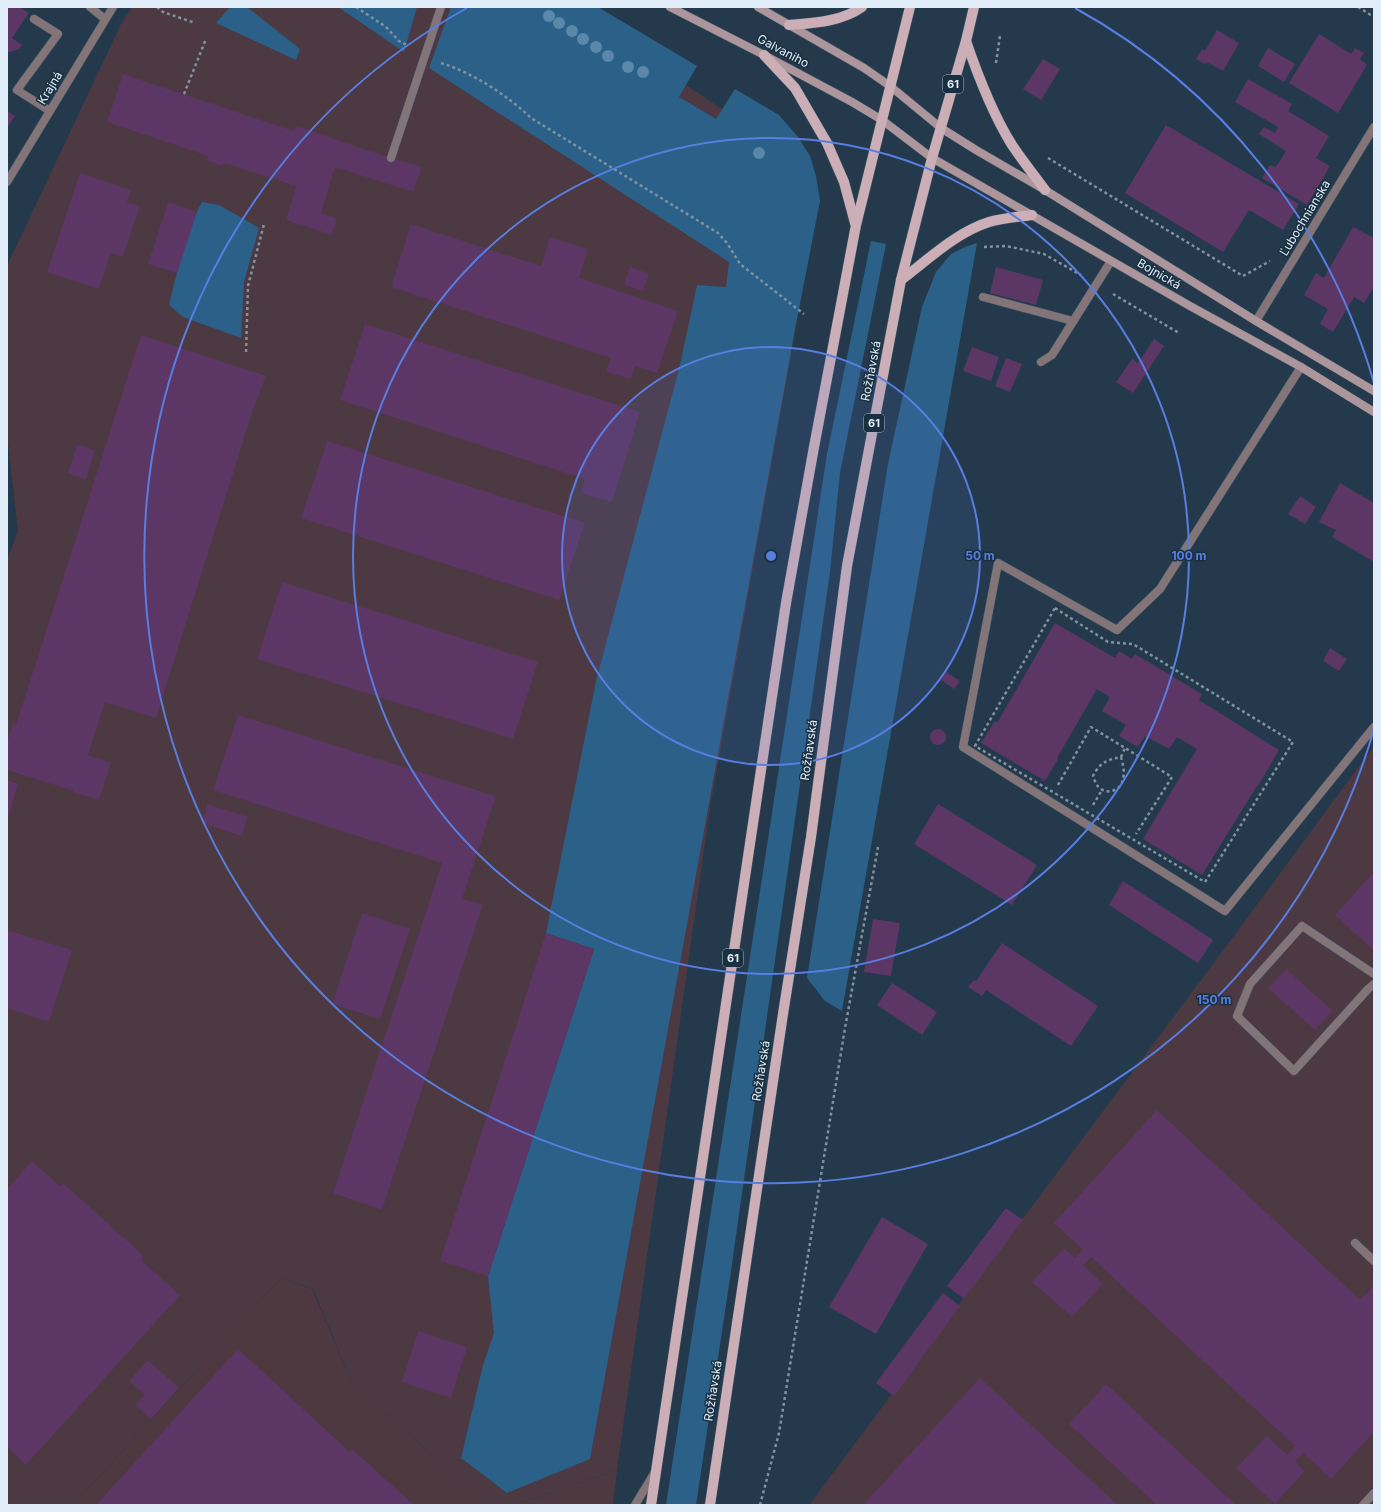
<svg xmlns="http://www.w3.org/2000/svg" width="1381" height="1512" font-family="Inter,sans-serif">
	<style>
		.commercial { fill: #4d393f }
		.industrial { fill: #4c3942 }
		.green { fill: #2b6088 }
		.building { fill: #5c3664 }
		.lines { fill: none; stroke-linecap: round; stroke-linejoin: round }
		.service-casing { stroke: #425768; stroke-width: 9 }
		.minor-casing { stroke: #425768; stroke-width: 9 }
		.secondary-casing { stroke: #425768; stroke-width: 9 }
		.primary-casing { stroke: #425768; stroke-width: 11 }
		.path { stroke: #8092a1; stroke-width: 2.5; stroke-dasharray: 3 3; stroke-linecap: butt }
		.service { stroke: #827477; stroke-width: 8 }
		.minor { stroke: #827477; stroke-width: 8 }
		.secondary { stroke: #ac959b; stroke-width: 8 }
		.primary { stroke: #cbaeb6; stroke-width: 10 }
		.tree { fill: #5b87aa }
		.ring { fill: none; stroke: #587ee2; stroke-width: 2 }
		.labels { text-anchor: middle; stroke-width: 3; stroke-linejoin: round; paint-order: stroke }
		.shield { fill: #1a3041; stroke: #a5b4c2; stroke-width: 1 }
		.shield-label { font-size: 11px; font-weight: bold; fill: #e0edf9 }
		.street-label { font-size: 12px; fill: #e0edf9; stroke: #1a3041 }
		.centre { fill: #587ee2; stroke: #1a3041; stroke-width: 2 }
		.ring-label { font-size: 12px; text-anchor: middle; font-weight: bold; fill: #587ee2; stroke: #1a3041; stroke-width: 3; stroke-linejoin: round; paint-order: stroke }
	</style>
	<rect width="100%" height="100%" fill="#243a4c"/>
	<g class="commercial">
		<polygon points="281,1278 312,1289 352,1383 488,1505 73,1505"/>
		<polygon points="617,1470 613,1505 514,1505"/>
	</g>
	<g class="industrial">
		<polygon points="132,7 569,7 767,139 807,264 709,814 617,1470 514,1505 488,1505 352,1383 313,1289 281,1278 73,1505 7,1505 7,560 18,531 7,435 7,266 121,24"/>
		<polygon points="1374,746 1374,1505 809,1505 1225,948"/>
	</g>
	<g class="green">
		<polygon points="230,7 247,7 300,49 296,60 216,23"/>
		<polygon points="338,7 417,7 404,52"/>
		<polygon points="451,7 598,7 697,66 679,97 716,119 735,89 779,115 798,137 810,156 816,176 820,201 795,329 590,1459 507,1493 461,1458 483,1365 494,1333 488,1276 594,949 546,933 596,681 679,369 697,285 726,287 729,262 429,68"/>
		<path d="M 202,202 L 219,205 L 259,228 L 244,282 L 241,338 L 183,317 L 169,305 C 177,273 186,230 202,202 Z"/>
		<polygon points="871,241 886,244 840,473 830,572 730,1278 696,1505 666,1505 827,454"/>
		<polygon points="977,243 842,1011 825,1001 807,978 888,464 922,307 936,272 951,254 965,247"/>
	</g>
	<g class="building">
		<polygon points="7,7 20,7 29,13 12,38 22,45 19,49 7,53"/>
		<polygon points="1217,30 1239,43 1223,71 1207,62 1205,64 1196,59 1202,49 1205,51"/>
		<polygon points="1319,34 1351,54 1355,48 1364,53 1360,59 1367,65 1338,113 1289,83"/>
		<polygon points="1268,48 1295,64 1284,82 1258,66"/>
		<polygon points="1043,59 1060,69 1041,100 1023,89"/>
		<polygon points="123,74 294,131 296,126 391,158 422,167 413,192 335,167 321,213 337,218 332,235 286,220 296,186 224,163 222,166 207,160 208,156 107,122"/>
		<polygon points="1248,79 1292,104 1288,111 1329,136 1316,158 1330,166 1307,205 1262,178 1270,165 1276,167 1286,151 1259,134 1264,127 1275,133 1278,127 1235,102"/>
		<polygon points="7,111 15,116 7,128"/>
		<polygon points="1166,125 1299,204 1283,230 1249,210 1223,252 1125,193"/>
		<polygon points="80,173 131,190 127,202 140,206 123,257 111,253 99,289 47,272"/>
		<polygon points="168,202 197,212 177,273 148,264"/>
		<polygon points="411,224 541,266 550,237 588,249 579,278 678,311 657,373 635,366 631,379 606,372 611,358 391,287"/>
		<polygon points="1353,227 1374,238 1374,287 1364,303 1354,297 1333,332 1320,324 1328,309 1304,295 1316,273 1324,278"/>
		<polygon points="630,266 649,274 643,291 624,285"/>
		<polygon points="996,267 1043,280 1036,305 990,293"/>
		<polygon points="365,324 640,412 612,502 581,493 585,479 340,400"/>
		<polygon points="141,335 266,376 253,410 156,718 105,702 88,755 111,763 99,800 73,792 74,791 7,770 7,742 13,723 16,725"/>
		<polygon points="1154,339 1164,346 1133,393 1116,382 1132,359 1138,363"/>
		<polygon points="972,347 999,357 991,381 963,371"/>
		<polygon points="1006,358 1022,364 1010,392 995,386"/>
		<polygon points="327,441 585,523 559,600 301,518"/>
		<polygon points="77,444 95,450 86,480 68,473"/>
		<polygon points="1340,483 1374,503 1374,562 1332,537 1336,530 1319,522"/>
		<polygon points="1300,496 1316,507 1305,524 1288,514"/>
		<polygon points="282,582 538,662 513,739 257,659"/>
		<polygon points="1055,623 1115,658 1119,651 1132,659 1135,654 1202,694 1199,700 1279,750 1258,786 1257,786 1202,875 1143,839 1197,749 1177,737 1169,749 1145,736 1138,747 1119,736 1126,725 1102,711 1110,697 1097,689 1057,758 1058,759 1045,781 981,743 995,721 997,723"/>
		<polygon points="1330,648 1347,659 1339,671 1323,661"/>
		<polygon points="946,672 960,681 954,689 941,680"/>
		<polygon points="238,715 496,796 462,899 483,905 382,1210 333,1193 442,863 213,790"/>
		<circle cx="938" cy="737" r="8"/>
		<polygon points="7,780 18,784 7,821"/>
		<polygon points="207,804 248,817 242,836 202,823"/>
		<polygon points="938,804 1037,865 1012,905 914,844"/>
		<polygon points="1374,872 1374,951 1335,915"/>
		<polygon points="1123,881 1213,940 1198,963 1109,905"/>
		<polygon points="362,913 410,929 380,1019 332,1004"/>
		<polygon points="873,919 900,923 891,976 864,972"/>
		<polygon points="7,930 72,950 49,1022 7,1008"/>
		<polygon points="546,933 594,949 488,1276 440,1261"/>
		<polygon points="1002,943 1098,1006 1071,1046 986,990 982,996 968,987 974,980 976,981"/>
		<polygon points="1286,969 1333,1011 1315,1030 1268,988"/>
		<polygon points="892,983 937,1012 922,1035 877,1005"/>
		<polygon points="1157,1110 1360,1300 1374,1286 1374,1432 1331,1479 1303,1453 1295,1462 1305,1471 1275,1504 1236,1468 1267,1436 1287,1455 1295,1446 1091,1257 1083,1265 1103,1284 1072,1317 1032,1282 1064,1248 1075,1258 1082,1249 1054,1223"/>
		<polygon points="32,1161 60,1186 63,1183 144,1256 141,1260 180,1295 26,1465 7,1447 7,1189"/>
		<polygon points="1006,1208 1023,1220 964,1299 947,1286"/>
		<polygon points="882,1217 928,1244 876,1334 829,1307"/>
		<polygon points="943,1293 960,1306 894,1396 876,1383"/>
		<polygon points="418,1331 467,1347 451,1398 402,1382"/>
		<polygon points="238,1349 350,1452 352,1449 414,1505 96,1505"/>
		<polygon points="148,1360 179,1388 151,1419 135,1405 145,1395 129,1381"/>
		<polygon points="980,1378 1118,1505 863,1505"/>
		<polygon points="1106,1384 1236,1505 1157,1505 1069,1424"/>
	</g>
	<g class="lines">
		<defs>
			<g id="service">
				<polyline points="90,7 105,19"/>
				<polyline points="34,19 58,34 17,90 50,111"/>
				<polyline points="391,158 441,7"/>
				<polyline points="983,297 1073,321"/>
				<polyline points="1041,362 1052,355 1111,261"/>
				<polyline points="1301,367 1160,589 1117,630 998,563 963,747 1225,911 1374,727"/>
				<polyline points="1374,974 1302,926 1250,984 1237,1016 1294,1071 1368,989 1374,984"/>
				<polyline points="1355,1243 1374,1261"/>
				<polyline points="635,1505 655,1472"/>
				<polyline points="1363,1505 1374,1493"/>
			</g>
			<g id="minor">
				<polyline points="7,182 113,7"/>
				<polyline points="1256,321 1374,127"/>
			</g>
			<g id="secondary">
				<polyline points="670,7 764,55 852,102 882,120 932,158 1190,306 1301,367 1374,412"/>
				<polyline points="758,7 864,68 890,86 941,128 976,150 1045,190 1256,321 1374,391"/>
			</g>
			<g id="primary">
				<path d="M 789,25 C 813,23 841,22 862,7"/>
				<path d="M 966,41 C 978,76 992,113 1012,145 C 1022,160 1034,175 1045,190"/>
				<polyline points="764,55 795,88 827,143 844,182 855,223"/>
				<path d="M 901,280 C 929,259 955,233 989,222 C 1002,218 1018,217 1032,215"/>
				<polyline points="651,1505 786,603 814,447 856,225 910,7"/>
				<polyline points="710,1505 783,1014 811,837 847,566 901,280 932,158 966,41 974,7"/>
			</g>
		</defs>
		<use href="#service" class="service-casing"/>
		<use href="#minor" class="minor-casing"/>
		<use href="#secondary" class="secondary-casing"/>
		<use href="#primary" class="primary-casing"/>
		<g class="path">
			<polyline points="157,7 163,12 195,23"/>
			<polyline points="356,7 386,27 399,41 407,45"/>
			<polyline points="1358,7 1374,17"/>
			<path d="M 441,63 C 473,73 507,95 531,118 L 718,233 L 727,243 L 740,264 L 804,314"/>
			<polyline points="996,63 1000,36"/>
			<polyline points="184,94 206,39"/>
			<polyline points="1048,158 1243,276 1270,261"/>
			<polyline points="984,247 1006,246 1044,254 1081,275"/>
			<polyline points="1113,294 1179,333"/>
			<polyline points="246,352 248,286 264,224"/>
			<polygon points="1055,608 1108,642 1133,644 1293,742 1205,882 975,746"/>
			<path d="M 1121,757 C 1123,764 1125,772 1123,779 C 1122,789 1109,795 1101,789 C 1096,786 1095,781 1093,776 C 1100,762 1107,760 1121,757 Z"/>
			<polyline points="1121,757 1125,748"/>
			<polyline points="1058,785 1091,727 1172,777 1136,834"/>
			<polyline points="1093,805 1102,790"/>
			<polyline points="760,1505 779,1433 845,1028 878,847"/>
		</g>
		<use href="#service" class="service"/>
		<use href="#minor" class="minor"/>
		<use href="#secondary" class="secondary"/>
		<use href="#primary" class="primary"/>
	</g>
	<g class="tree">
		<circle cx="549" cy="16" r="6"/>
		<circle cx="559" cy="23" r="6"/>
		<circle cx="572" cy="31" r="6"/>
		<circle cx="583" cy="39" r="6"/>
		<circle cx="596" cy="47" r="6"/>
		<circle cx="608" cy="56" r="6"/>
		<circle cx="628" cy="67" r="6"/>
		<circle cx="643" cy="72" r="6"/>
		<circle cx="759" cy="153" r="6"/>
	</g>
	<circle cx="771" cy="556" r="209" fill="#587ee2" fill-opacity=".12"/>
	<g class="ring">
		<circle cx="771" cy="556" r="209"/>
		<circle cx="771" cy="556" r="418"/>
		<path d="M1374 729A627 627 0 1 1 467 8M1075 8A627 627 0 0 1 1374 383"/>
	</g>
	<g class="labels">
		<g class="shield">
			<rect x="943" y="75" width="20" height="18" rx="3"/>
			<rect x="864" y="414" width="20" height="18" rx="3"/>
			<rect x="723" y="949" width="20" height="18" rx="3"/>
		</g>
		<g class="shield-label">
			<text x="953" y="88">61</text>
			<text x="874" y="427">61</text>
			<text x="733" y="962">61</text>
		</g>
		<g class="street-label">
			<text transform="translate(783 51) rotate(28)" y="4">Galvaniho</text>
			<text transform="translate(50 88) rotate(-59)" y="4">Krajná</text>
			<text transform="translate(1305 218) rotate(-59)" y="4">Ľubochnianska</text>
			<text transform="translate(1159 274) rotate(30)" y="4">Bojnická</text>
			<text transform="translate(871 371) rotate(-79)" y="4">Rožňavská</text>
			<text transform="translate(809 750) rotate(-82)" y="4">Rožňavská</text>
			<text transform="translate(761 1071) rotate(-81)" y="4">Rožňavská</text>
			<text transform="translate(713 1391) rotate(-81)" y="4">Rožňavská</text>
		</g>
	</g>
	<circle cx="771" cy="556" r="6" class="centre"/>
	<g class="ring-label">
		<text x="980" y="560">50 m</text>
		<text x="1189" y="560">100 m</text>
		<text x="1214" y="1004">150 m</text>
	</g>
	<rect width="1381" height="1512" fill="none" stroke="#e0edf9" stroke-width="16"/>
</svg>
